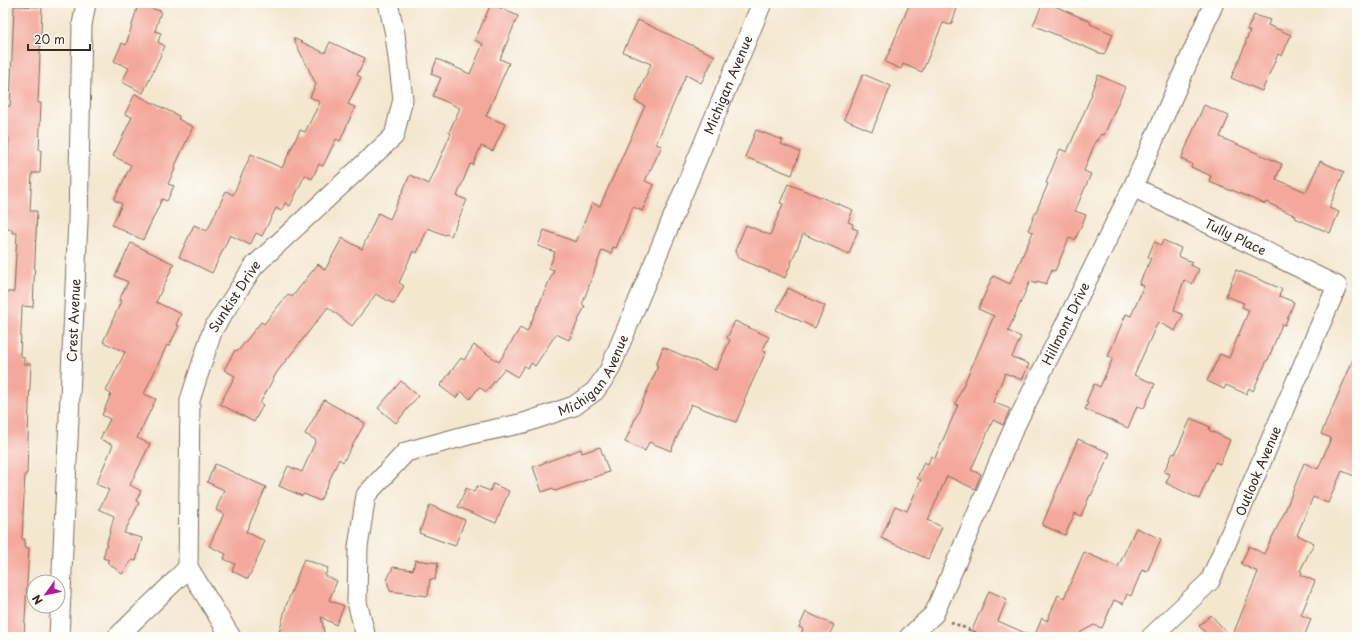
<svg xmlns="http://www.w3.org/2000/svg" width="1360" height="640" font-family="'Playpen Sans',sans-serif">
	<style>
		.building { fill: #f4a89c }
		.lines { fill: none; stroke-linecap: round; stroke-linejoin: round }
		.minor-casing { stroke: #7c6c5c; stroke-width: 21 }
		.path { stroke: #7c6c5c; stroke-width: 2.5; stroke-dasharray: 3 3; stroke-linecap: butt }
		.minor { stroke: #fff; stroke-width: 19 }
		.labels { text-anchor: middle; stroke-width: 3.5; stroke-linejoin: round; paint-order: stroke }
		.street-label { font-size: 13px; fill: #3b2a1e; stroke: #fdfcf7 }
	</style>
	<rect width="100%" height="100%" fill="#fdfcf7"/>
	<filter id="ink" filterUnits="userSpaceOnUse"><feTurbulence type="fractalNoise" baseFrequency=".025" numOctaves="2"/><feDisplacementMap in="SourceGraphic" scale="8" xChannelSelector="R" yChannelSelector="G"/><feConvolveMatrix kernelMatrix="1 2 1 2 8 2 1 2 1" color-interpolation-filters="sRGB"/></filter>
	<filter id="wash" filterUnits="userSpaceOnUse"><feTurbulence type="fractalNoise" baseFrequency=".012" numOctaves="4" result="noise"/><feDisplacementMap in="SourceGraphic" scale="16" xChannelSelector="R" yChannelSelector="G"/><feGaussianBlur stdDeviation="0.9" result="paint"/><feColorMatrix in="noise" values="0 0 0 0 0 0 0 0 0 0 0 0 0 0 0 0 0 1.4 0 .05"/><feComposite in="paint" operator="in"/></filter>
	<g filter="url(#wash)">
		<rect width="100%" height="100%" fill="#f4e7d0"/>
		<g id="blocks">
			<g class="building">
				<polygon points="910,3 959,3 951,25 943,23 922,72 903,64 901,69 885,62"/>
				<polygon points="1043,3 1048,3 1091,22 1090,24 1113,34 1104,55 1033,25"/>
				<polygon points="491,4 518,16 500,59 509,63 486,116 505,124 493,151 481,146 473,165 470,164 457,196 467,200 451,236 446,234 445,235 428,228 417,253 413,251 399,283 404,286 394,304 376,294 352,326 328,307 277,372 260,403 263,405 254,422 220,404 235,376 224,370 235,350 238,351 261,322 264,324 288,294 292,297 318,264 325,270 342,238 362,249 378,213 390,219 410,175 429,184 451,133 449,132 460,108 433,96 441,78 431,74 437,59 470,74 483,44 475,40"/>
				<polygon points="138,5 161,11 155,31 161,33 158,42 165,46 143,93 122,82 129,68 114,61 122,43 126,45"/>
				<polygon points="14,6 42,7 38,103 41,103 39,150 41,150 40,173 32,173 30,211 37,211 33,307 22,306 20,356 24,357 24,364 31,364 29,405 27,474 25,474 22,539 25,539 24,547 29,548 24,637 3,637 3,292 14,292 17,233 12,233 12,229 5,229 9,138 3,138 3,106 10,106"/>
				<polygon points="1254,15 1270,20 1268,25 1291,35 1282,56 1278,54 1262,91 1231,78 1246,43 1245,43 1250,31 1247,30"/>
				<polygon points="638,20 715,56 701,83 686,75 656,144 662,146 645,181 654,185 642,211 633,207 616,248 613,247 611,254 602,250 582,305 585,306 569,340 556,334 535,366 531,363 528,368 524,366 517,377 504,369 486,392 479,387 470,399 461,391 456,398 440,386 461,358 464,360 474,345 499,362 520,328 527,332 554,270 549,268 555,252 538,246 544,230 576,242 592,203 600,206 645,106 635,101 651,64 623,52"/>
				<polygon points="293,38 325,53 330,42 365,58 357,75 361,77 348,104 355,107 340,141 336,139 323,166 319,164 312,179 305,175 290,206 285,203 281,211 276,208 262,236 256,233 250,245 230,235 212,273 179,257 194,225 207,231 226,191 233,195 251,154 282,168 300,130 305,132 320,102 310,97 316,84"/>
				<polygon points="863,74 891,86 872,131 844,119"/>
				<polygon points="1098,75 1125,87 1104,135 1101,134 1098,141 1096,140 1084,171 1091,174 1075,211 1086,215 1075,240 1069,238 1055,271 1052,270 1046,284 1037,281 1036,284 1030,281 1008,331 1021,337 1012,357 1029,364 1022,380 1005,373 993,402 1010,409 1003,425 993,420 971,470 981,474 975,489 947,476 928,520 942,527 928,559 881,538 895,506 907,511 921,480 917,478 924,462 928,464 931,456 935,458 958,405 955,404 994,316 978,309 993,276 1010,284 1033,232 1028,230 1048,184 1046,183 1060,149 1067,152 1092,94 1091,93"/>
				<polygon points="135,94 179,116 178,119 193,127 174,168 175,169 168,184 174,186 167,201 162,199 143,240 112,225 122,204 114,200 131,165 113,156 132,117 125,114"/>
				<polygon points="1204,105 1229,116 1220,137 1282,164 1276,179 1306,192 1320,161 1344,172 1329,208 1339,212 1330,233 1295,218 1296,216 1266,202 1265,204 1232,190 1232,191 1209,182 1211,176 1191,167 1192,164 1181,159"/>
				<polygon points="756,130 783,140 781,144 800,152 792,175 745,157"/>
				<polygon points="788,184 853,210 848,222 853,224 852,228 858,230 849,254 803,234 785,278 738,258 735,251 746,225 770,235 783,204 780,203"/>
				<polygon points="1163,240 1181,248 1178,256 1192,262 1190,265 1199,269 1192,284 1184,280 1174,310 1183,315 1175,331 1158,322 1134,375 1155,384 1144,408 1137,406 1128,428 1085,409 1088,403 1086,402 1094,384 1100,387 1113,358 1108,356 1126,314 1131,316 1144,286 1139,284 1151,258 1148,257 1154,242 1161,245"/>
				<polygon points="131,243 174,264 156,302 181,314 176,325 179,326 169,346 167,345 144,394 156,399 137,438 150,444 130,485 141,491 136,501 139,503 124,533 142,538 136,561 132,560 122,574 107,562 109,560 103,558 114,516 99,509 109,490 96,484 113,445 100,439 110,419 102,415 111,394 106,391 125,352 103,342 121,301 119,300 128,282 115,276"/>
				<polygon points="1236,270 1282,289 1279,296 1294,302 1285,325 1282,324 1268,360 1267,360 1253,391 1249,388 1246,394 1226,385 1224,389 1207,381 1220,354 1229,358 1249,310 1242,307 1244,303 1226,296"/>
				<polygon points="788,288 825,306 815,328 777,310"/>
				<polygon points="735,321 769,337 762,351 766,352 744,400 745,401 736,422 691,404 671,451 649,442 645,451 625,442 658,366 656,365 663,347 716,370 730,340 727,338"/>
				<polygon points="1357,351 1357,477 1342,471 1328,503 1313,497 1297,535 1314,543 1300,571 1302,572 1301,575 1315,581 1301,615 1311,619 1304,637 1232,637 1258,572 1241,564 1249,546 1264,554 1285,511 1304,463 1318,469 1331,438 1321,434"/>
				<polygon points="401,381 418,396 396,423 378,408"/>
				<polygon points="324,400 365,423 343,462 339,459 320,501 304,494 302,496 279,486 288,466 302,472 316,440 305,434"/>
				<polygon points="1191,418 1210,427 1209,430 1230,440 1220,464 1215,462 1199,499 1166,483 1170,474 1164,472 1173,453 1175,454"/>
				<polygon points="1078,439 1110,453 1091,496 1090,495 1081,516 1075,513 1065,535 1042,525"/>
				<polygon points="600,447 609,472 555,491 553,488 542,492 533,467 581,449 582,453"/>
				<polygon points="215,464 266,487 246,532 265,541 248,579 232,571 235,564 224,559 226,554 209,546 224,514 216,510 224,490 207,482"/>
				<polygon points="493,484 509,491 496,523 458,507 466,488 474,492 477,486 490,491"/>
				<polygon points="430,505 465,520 455,546 419,533"/>
				<polygon points="1136,528 1161,539 1147,572 1142,570 1131,596 1127,594 1123,604 1114,600 1102,628 1094,625 1081,632 1080,635 1084,637 969,637 989,591 1007,599 998,621 1034,637 1042,618 1047,621 1058,595 1064,598 1084,552 1118,567"/>
				<polygon points="304,559 328,568 325,576 337,581 329,600 344,606 336,625 321,617 325,637 278,637 286,606"/>
				<polygon points="415,560 438,563 435,580 430,579 428,596 390,591 387,580 393,567 413,570"/>
				<polygon points="806,612 834,625 828,637 800,637 803,629 799,627"/>
				<polygon points="1211,615 1231,637 1209,637 1199,626"/>
			</g>
		</g>
	</g>
	<g filter="url(#ink)">
		<use href="#blocks" fill-opacity="0" stroke="#7c6c5c" stroke-width="1"/>
		<g class="lines">
			<defs>
				<g id="minor">
					<path id="s1" d="M 1133,187 L 1337,286 L 1210,581 L 1151,637"/>
					<path id="s2" d="M 59,637 L 78,221 L 82,25 L 86,3"/>
					<polyline points="117,637 176,580 188,567"/>
					<path id="s3" d="M 231,637 L 188,567 L 190,400 L 213,329 L 254,266 L 394,136 L 403,99 L 395,34 L 388,3"/>
					<path id="s4" d="M 366,637 L 357,602 L 358,547 L 366,495 L 406,452 L 472,434 L 524,423 L 574,406 L 595,391 L 609,371 L 762,3"/>
					<path id="s5" d="M 909,637 L 934,614 L 1012,432 L 1133,187 L 1214,3"/>
				</g>
			</defs>
			<use href="#minor" class="minor-casing"/>
			<polyline class="path" points="951,622 986,637"/>
			<use href="#minor" class="minor"/>
		</g>
	</g>
	<g class="labels">
		<g class="street-label">
			<text dy="5" stroke="none"><textPath href="#s4" startOffset="737">Michigan Avenue</textPath></text>
			<text dy="5" stroke="none"><textPath href="#s1" startOffset="114">Tully Place</textPath></text>
			<text dy="5" stroke="none"><textPath href="#s3" startOffset="363">Sunkist Drive</textPath></text>
			<text dy="5" stroke="none"><textPath href="#s2" startOffset="317">Crest Avenue</textPath></text>
			<text dy="5" stroke="none"><textPath href="#s5" startOffset="353">Hillmont Drive</textPath></text>
			<text dy="5" stroke="none"><textPath href="#s4" startOffset="413">Michigan Avenue</textPath></text>
			<text transform="translate(1258 471) rotate(-67)" y="5">Outlook Avenue</text>
		</g>
	</g>
	<rect width="1360" height="640" fill="none" stroke="#fdfcf7" stroke-width="16"/>
	<g transform="translate(46 594) rotate(237)"><circle r="19" fill="#fdfcf7" stroke="#afa8a0"/>
	<path d="M0-3L7 15L0 10L-7 15Z" fill="#b5179e"/>
	<text y="-6" font-size="11" font-weight="bold" text-anchor="middle" fill="#3b2a1e">N</text>
	</g>
	<path d="M28 44v6h62v-6" fill="none" stroke="#3b2a1e" stroke-width="2"/>
	<text x="34" y="44" font-size="12" fill="#3b2a1e" stroke="#fdfcf7" stroke-width="3" paint-order="stroke">20 m</text>
</svg>
